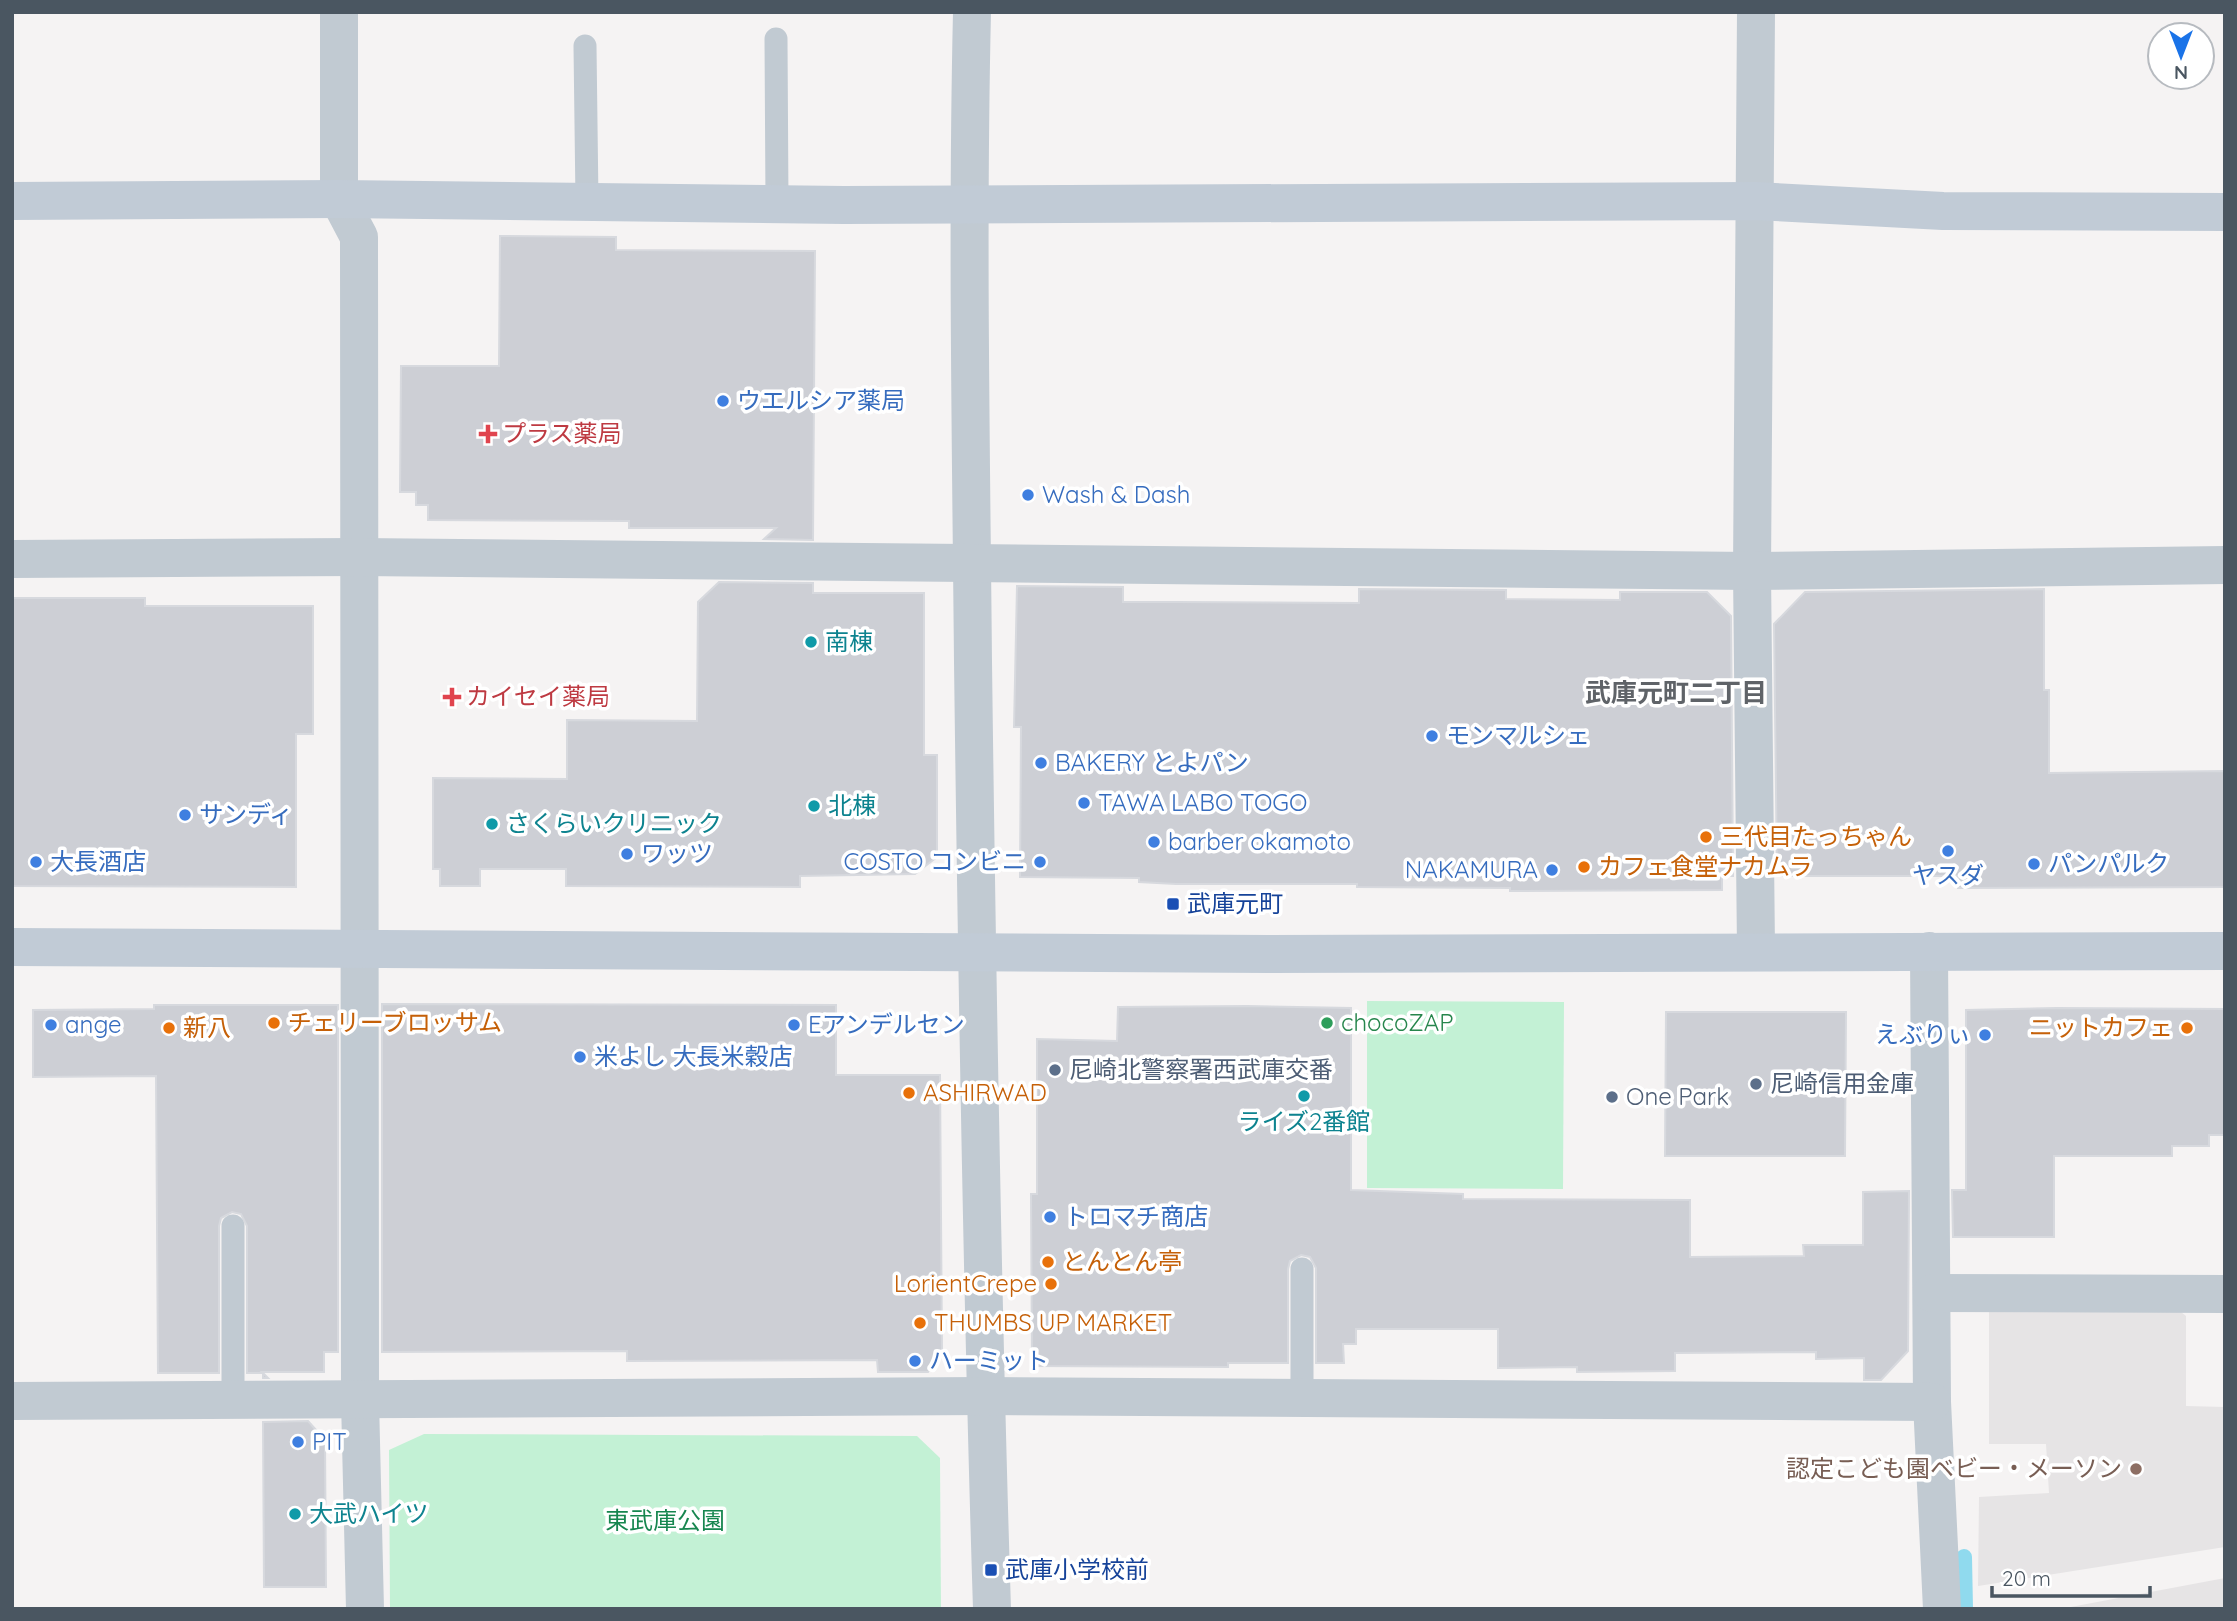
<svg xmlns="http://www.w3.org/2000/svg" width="2237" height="1621" font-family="Quicksand,'Noto Sans JP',sans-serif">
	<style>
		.education { fill: #e6e4e5 }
		.green { fill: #c3f1d5 }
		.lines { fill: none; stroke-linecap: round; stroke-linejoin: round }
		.stream { stroke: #90daee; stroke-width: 16 }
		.building { fill: #cdcfd5; stroke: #d7d9de; stroke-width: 2 }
		.lane { stroke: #c1cad2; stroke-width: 23 }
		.street { stroke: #c1cad2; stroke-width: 38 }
		.secondary { stroke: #c1cbd6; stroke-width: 38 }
		.shop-dot { fill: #3f7fe0; stroke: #fff; stroke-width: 2.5 }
		.health-dot { fill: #e0444e; stroke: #fff; stroke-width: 2.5 }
		.culture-dot { fill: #0f9aa8; stroke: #fff; stroke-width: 2.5 }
		.food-dot { fill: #e8710a; stroke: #fff; stroke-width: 2.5 }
		.transit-dot { fill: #1a4fb4; stroke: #fff; stroke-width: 2.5 }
		.leisure-dot { fill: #2e9e5b; stroke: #fff; stroke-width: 2.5 }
		.service-dot { fill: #5c6f8a; stroke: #fff; stroke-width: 2.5 }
		.education-dot { fill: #8d6e63; stroke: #fff; stroke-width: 2.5 }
		.labels { text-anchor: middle; stroke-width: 7; stroke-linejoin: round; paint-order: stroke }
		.shop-label { font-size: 24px; fill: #366cbe; stroke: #fff; text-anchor: start }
		.health-label { font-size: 24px; fill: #be3a42; stroke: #fff; text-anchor: start }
		.culture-label { font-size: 24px; fill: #0d838f; stroke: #fff; text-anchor: start }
		.food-label { font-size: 24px; fill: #c56008; stroke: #fff; text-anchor: start }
		.transit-label { font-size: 24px; fill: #164399; stroke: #fff; text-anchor: start }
		.leisure-label { font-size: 24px; fill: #27864d; stroke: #fff; text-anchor: start }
		.service-label { font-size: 24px; fill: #4e5e75; stroke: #fff; text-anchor: start }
		.education-label { font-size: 24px; fill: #785e54; stroke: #fff; text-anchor: end }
		.park-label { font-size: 24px; fill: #17864f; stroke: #fff }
		.neighbourhood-label { font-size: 26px; font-weight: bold; fill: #5f6368; stroke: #fff }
	</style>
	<rect width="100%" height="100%" fill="#f5f3f3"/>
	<g class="education">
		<polygon points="1989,1306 2176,1308 2186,1316 2186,1406 2225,1407 2225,1547 1978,1586 1979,1497 2049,1493 2046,1444 1989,1444"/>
		<polygon points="2225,1578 2225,1609 2060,1609"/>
	</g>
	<g class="green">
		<polygon points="1367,1001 1564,1002 1563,1189 1367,1188"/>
		<polygon points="424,1434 917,1436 940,1458 941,1609 390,1609 389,1450"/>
	</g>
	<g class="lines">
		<polyline class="stream" points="1964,1557 1965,1609"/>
	</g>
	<g class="building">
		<polygon points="500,236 616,237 616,250 815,251 813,540 764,539 776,528 629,528 629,521 428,520 428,505 416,505 416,492 400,492 401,366 499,366"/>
		<polygon points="719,582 813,583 813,593 924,593 924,755 937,755 937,857 915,874 800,876 800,887 566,886 566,869 480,869 480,886 440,886 440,869 433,869 433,778 567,779 567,720 697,721 698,602"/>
		<polygon points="1017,586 1123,587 1123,602 1176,602 1359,603 1359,589 1506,590 1506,599 1620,600 1620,592 1707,592 1731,616 1733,876 1722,876 1722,890 1510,891 1510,888 1357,887 1357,884 1176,884 1139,882 1139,878 1020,877 1021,727 1014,727"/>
		<polygon points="2044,589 2044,690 2049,690 2049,773 2225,771 2225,887 1958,888 1958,876 1777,876 1774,624 1805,592"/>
		<polygon points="12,598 145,598 145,606 313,606 313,734 296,734 296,887 12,886"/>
		<polygon points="382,1004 836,1005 836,1075 940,1075 942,1351 928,1372 878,1372 877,1360 627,1361 627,1351 382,1352"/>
		<polygon points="154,1005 338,1005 338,1352 324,1352 324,1372 262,1372 268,1378 263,1378 263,1373 247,1373 247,1226 241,1214 232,1212 221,1218 219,1226 219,1373 158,1373 156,1076 33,1077 33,1010 154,1009"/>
		<polygon points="1247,1006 1351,1008 1351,1190 1463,1194 1463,1199 1690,1200 1690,1257 1804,1256 1803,1245 1863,1245 1863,1192 1909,1191 1908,1351 1881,1380 1864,1380 1864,1358 1816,1359 1816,1352 1675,1353 1675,1371 1577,1372 1577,1367 1498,1368 1498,1329 1356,1329 1356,1344 1343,1344 1344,1363 1316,1363 1316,1268 1310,1257 1301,1255 1290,1261 1288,1269 1288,1363 1228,1363 1228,1367 1032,1366 1031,1194 1037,1194 1037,1039 1117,1041 1118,1007"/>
		<polygon points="2057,1008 2225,1009 2225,1135 2209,1135 2209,1146 2172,1146 2172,1156 2054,1156 2054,1237 1953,1237 1952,1190 1966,1190 1966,1010"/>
		<polygon points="1666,1012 1846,1012 1845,1156 1665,1156"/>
		<polygon points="308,1421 325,1440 326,1587 264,1587 263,1422"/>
	</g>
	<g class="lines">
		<g class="lane">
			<polyline points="776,39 777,204"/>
			<polyline points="585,46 587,202"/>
			<polyline points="233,1226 233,1400"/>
			<polyline points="1302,1269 1302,1401"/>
		</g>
		<g class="street">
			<polyline points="339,12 339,199 359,237 360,1400 365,1609"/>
			<path d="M 972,12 C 967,229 971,445 973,662 C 977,978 982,1293 992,1609"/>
			<polyline points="1756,12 1752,571 1756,950"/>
			<polyline points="12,559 360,557 1752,571 2225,565"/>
			<polyline points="1929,951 1932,1402 1942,1609"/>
			<polyline points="1932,1293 2225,1294"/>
			<polyline points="12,1401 985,1396 1932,1402"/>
		</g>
		<g class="secondary">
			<polyline points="12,201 339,199 844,205 1755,201 1943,211 2225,212"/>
			<polyline points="12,947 1268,954 2225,951"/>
		</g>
	</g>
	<g class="shop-dot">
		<circle cx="723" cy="401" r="7"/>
		<circle cx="1028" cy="495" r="7"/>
		<circle cx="1432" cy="736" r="7"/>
		<circle cx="1041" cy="763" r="7"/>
		<circle cx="1084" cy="803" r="7"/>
		<circle cx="185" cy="815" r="7"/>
		<circle cx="1154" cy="842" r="7"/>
		<circle cx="1948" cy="851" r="7"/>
		<circle cx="627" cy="854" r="7"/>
		<circle cx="36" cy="862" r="7"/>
		<circle cx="1040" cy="862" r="7"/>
		<circle cx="2034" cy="864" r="7"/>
		<circle cx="1552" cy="870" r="7"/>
		<circle cx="51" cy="1025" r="7"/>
		<circle cx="794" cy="1025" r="7"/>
		<circle cx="1985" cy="1035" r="7"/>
		<circle cx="580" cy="1057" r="7"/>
		<circle cx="1050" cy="1217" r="7"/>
		<circle cx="915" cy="1361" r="7"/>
		<circle cx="298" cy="1442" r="7"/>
	</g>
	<g class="health-dot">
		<path d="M484.5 423.5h7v7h7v7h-7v7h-7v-7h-7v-7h7z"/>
		<path d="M448.5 686.5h7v7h7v7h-7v7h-7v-7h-7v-7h7z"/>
	</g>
	<g class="culture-dot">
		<circle cx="811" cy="642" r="7"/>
		<circle cx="814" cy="806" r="7"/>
		<circle cx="492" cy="824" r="7"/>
		<circle cx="1304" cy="1096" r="7"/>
		<circle cx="295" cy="1514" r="7"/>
	</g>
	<g class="food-dot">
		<circle cx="1706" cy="837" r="7"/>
		<circle cx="1584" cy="867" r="7"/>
		<circle cx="274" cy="1023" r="7"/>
		<circle cx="169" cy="1028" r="7"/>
		<circle cx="2187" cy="1028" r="7"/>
		<circle cx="909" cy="1093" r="7"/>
		<circle cx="1048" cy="1262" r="7"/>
		<circle cx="1051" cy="1284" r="7"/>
		<circle cx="920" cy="1323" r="7"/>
	</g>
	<g class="transit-dot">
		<rect x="1166" y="897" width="14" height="14" rx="3.5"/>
		<rect x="984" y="1563" width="14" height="14" rx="3.5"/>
	</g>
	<circle class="leisure-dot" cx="1327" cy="1023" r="7"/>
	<g class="service-dot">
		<circle cx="1055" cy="1070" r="7"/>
		<circle cx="1756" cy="1084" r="7"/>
		<circle cx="1612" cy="1097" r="7"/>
	</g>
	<circle class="education-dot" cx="2136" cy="1469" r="7"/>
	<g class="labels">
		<g class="shop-label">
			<text x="737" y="409">ウエルシア薬局</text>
			<text x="1042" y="503">Wash &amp; Dash</text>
			<text x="1446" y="744">モンマルシェ</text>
			<text x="1055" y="771">BAKERY とよパン</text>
			<text x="1098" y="811">TAWA LABO TOGO</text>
			<text x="199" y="823">サンディ</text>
			<text x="1168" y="850">barber okamoto</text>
			<text x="641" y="862">ワッツ</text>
			<text x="50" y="870">大長酒店</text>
			<text x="1026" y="870" text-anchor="end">COSTO コンビニ</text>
			<text x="2048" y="872">パンパルク</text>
			<text x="1538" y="878" text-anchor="end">NAKAMURA</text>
			<text x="1948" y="884" text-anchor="middle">ヤスダ</text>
			<text x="65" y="1033">ange</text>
			<text x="808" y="1033">Eアンデルセン</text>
			<text x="1971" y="1043" text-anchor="end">えぶりぃ</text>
			<text x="594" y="1065">米よし 大長米穀店</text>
			<text x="1064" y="1225">トロマチ商店</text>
			<text x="929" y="1369">ハーミット</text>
			<text x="312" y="1450">PIT</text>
		</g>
		<g class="health-label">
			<text x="502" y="442">プラス薬局</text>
			<text x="466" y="705">カイセイ薬局</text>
		</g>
		<g class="culture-label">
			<text x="825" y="650">南棟</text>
			<text x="828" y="814">北棟</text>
			<text x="506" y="832">さくらいクリニック</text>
			<text x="1304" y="1130" text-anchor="middle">ライズ2番館</text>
			<text x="309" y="1522">大武ハイツ</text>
		</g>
		<g class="food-label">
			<text x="1720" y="845">三代目たっちゃん</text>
			<text x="1598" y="875">カフェ食堂ナカムラ</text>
			<text x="288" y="1031">チェリーブロッサム</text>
			<text x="183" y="1036">新八</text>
			<text x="2173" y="1036" text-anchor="end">ニットカフェ</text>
			<text x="923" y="1101">ASHIRWAD</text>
			<text x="1062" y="1270">とんとん亭</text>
			<text x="1037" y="1292" text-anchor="end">LorientCrepe</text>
			<text x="934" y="1331">THUMBS UP MARKET</text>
		</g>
		<g class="transit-label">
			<text x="1187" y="912">武庫元町</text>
			<text x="1005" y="1578">武庫小学校前</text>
		</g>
		<g class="leisure-label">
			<text x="1341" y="1031">chocoZAP</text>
		</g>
		<g class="service-label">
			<text x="1069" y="1078">尼崎北警察署西武庫交番</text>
			<text x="1770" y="1092">尼崎信用金庫</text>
			<text x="1626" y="1105">One Park</text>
		</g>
		<g class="education-label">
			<text x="2122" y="1477">認定こども園ベビー・メーソン</text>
		</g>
		<g class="park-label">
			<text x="665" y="1529">東武庫公園</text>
		</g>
		<g class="neighbourhood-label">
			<text x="1676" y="702">武庫元町二丁目</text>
		</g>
	</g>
	<rect width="2237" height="1621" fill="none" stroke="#4a5661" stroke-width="28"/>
	<g transform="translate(2181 56) rotate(180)"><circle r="33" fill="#ffffff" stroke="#b7bbc0" stroke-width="2"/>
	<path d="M0-5L12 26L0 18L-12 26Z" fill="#1a73e8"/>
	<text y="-10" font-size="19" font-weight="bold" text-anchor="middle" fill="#4a5661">N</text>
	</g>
	<path d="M1992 1586v10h158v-10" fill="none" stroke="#4a5661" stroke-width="3.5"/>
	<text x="2002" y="1586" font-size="21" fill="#4a5661" stroke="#ffffff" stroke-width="5" paint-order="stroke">20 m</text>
</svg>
